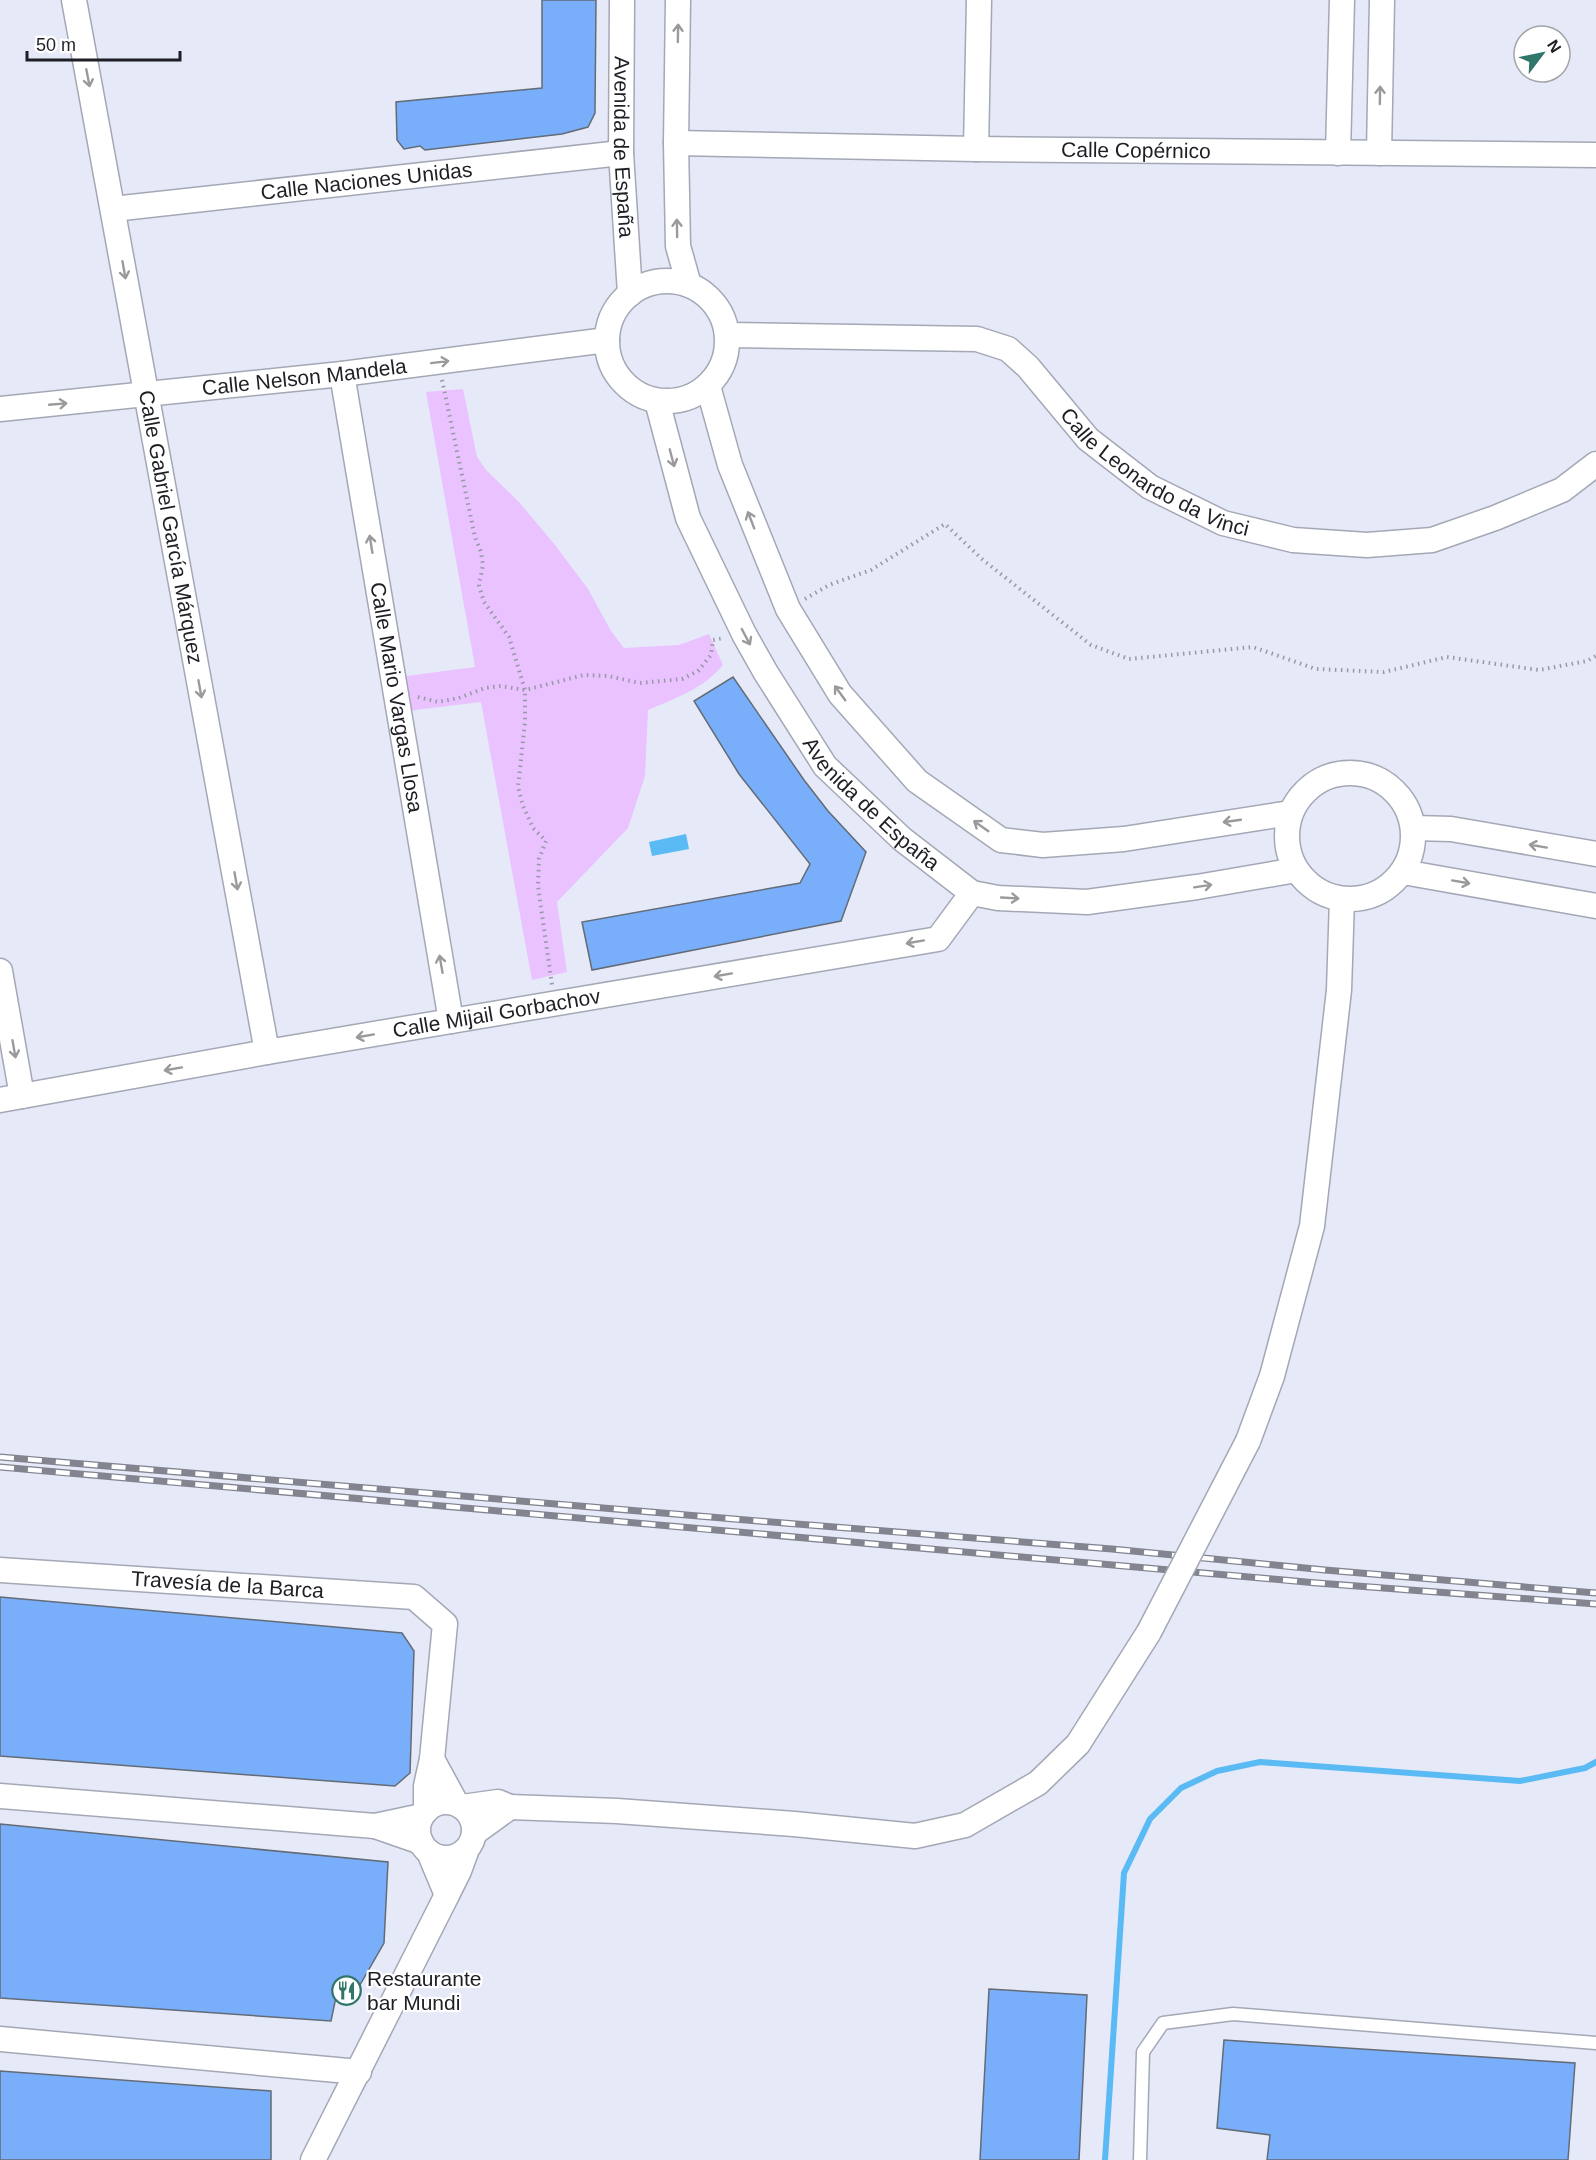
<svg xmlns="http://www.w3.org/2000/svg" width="1596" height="2160" font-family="Helvetica,sans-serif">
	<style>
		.green { fill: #e9c2ff }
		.water { fill: #5abaf3 }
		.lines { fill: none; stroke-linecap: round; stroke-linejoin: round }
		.stream { stroke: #5abaf3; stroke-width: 6 }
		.building { fill: #79affa; stroke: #636b76; stroke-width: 1.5 }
		.service-casing { stroke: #a4a8b5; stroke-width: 15 }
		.minor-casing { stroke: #a4a8b5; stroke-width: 27 }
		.path { stroke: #9799a4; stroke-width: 4; stroke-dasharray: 1.5 4.5; stroke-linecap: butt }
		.service { stroke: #fff; stroke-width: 12 }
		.minor { stroke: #fff; stroke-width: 24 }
		.rail-casing { stroke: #82848f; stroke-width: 7 }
		.rail { stroke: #fff; stroke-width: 4.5; stroke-dasharray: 14; stroke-linecap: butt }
		.minor-bridge-casing { stroke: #a4a8b5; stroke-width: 27; stroke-linecap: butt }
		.minor-bridge { stroke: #fff; stroke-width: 24 }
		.oneway { stroke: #9a9a9d }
		.labels { text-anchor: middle; stroke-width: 4.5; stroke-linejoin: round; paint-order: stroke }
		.street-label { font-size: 21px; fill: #1e1f25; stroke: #fff }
		.poi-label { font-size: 21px; fill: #1e1f25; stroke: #fff; text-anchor: start }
	</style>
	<rect width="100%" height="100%" fill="#e6e9f8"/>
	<path class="green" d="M 463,389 L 477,457 L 487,471 L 519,502 L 555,545 L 588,589 L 611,631 L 624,648 L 679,645 L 709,634 L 723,665 C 703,689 676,698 648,710 L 645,776 L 628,828 L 557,902 L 567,972 L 532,980 L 481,702 L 407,711 L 399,677 L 475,667 L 426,392 Z"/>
	<polygon class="water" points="686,834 689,849 652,856 649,842"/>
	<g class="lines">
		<polyline class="stream" points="1105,2160 1124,1873 1150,1819 1181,1788 1217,1771 1260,1762 1520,1781 1585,1768 1596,1762"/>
	</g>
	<g class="building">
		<polygon points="542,0 596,0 595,113 588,127 562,134 425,150 420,146 404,149 397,140 396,102 542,88"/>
		<polygon points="733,677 804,780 828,811 866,852 841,921 592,970 582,922 800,883 810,864 739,774 694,701"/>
		<polygon points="0,1597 402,1633 414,1651 410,1773 395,1786 0,1756"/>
		<polygon points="0,1824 388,1862 384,1943 353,1997 336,1997 331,2021 0,1998"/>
		<polygon points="989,1989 1087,1995 1079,2160 980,2160"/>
		<polygon points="1224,2040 1575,2063 1568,2160 1267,2160 1270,2135 1217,2128"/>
		<polygon points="0,2071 271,2091 271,2160 0,2160"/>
	</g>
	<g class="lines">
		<defs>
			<polyline id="service" points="1140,2160 1143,2052 1163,2023 1233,2014 1596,2043"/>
			<g id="minor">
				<path id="s1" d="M 74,0 L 267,1052"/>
				<path id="s2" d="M 622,0 L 621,153 L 630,294"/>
				<polyline points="678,0 676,143 678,246 689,285"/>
				<path id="s3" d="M 676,143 L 976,149 L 1596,155"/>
				<polyline points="976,149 979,0"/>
				<polyline points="1338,153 1342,0"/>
				<polyline points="1379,153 1382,0"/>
				<path id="s4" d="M 113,209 L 621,153"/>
				<circle cx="667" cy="341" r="60"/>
				<path id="s5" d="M 727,335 L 977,339 L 1008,349 L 1028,367 L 1088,439 L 1150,487 L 1223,523 L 1293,540 L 1367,545 L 1432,540 L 1495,518 L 1562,490 L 1596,464"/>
				<path id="s6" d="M 342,374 L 451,1021"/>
				<polyline points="708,386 730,465 788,609 840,694 917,781 1001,840 1043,845 1124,839 1290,813"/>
				<path id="s7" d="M 657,401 L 688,518 L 744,634 L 766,673 L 825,766 L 902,839 L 972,893 L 998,898 L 1087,902 L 1197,887 L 1296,870"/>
				<path id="s8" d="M 0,409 L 342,374 L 607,340"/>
				<circle cx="1350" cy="836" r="63"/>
				<polyline points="1414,828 1451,829 1596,854"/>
				<polyline points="1403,872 1596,906"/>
				<polyline points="0,971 22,1096"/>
				<path id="s9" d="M 0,1100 L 267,1052 L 938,939 L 972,893"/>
				<polyline points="1248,1441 1272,1376 1312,1226 1339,990 1342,899"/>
				<path id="s10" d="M 0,1570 L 414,1597 L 445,1624 L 432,1759"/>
				<polyline points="0,1796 375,1826"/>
				<circle cx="446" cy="1830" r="28"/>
				<polyline points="462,1807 498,1802 510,1807 474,1833"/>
				<polyline points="510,1807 617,1811 794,1824 915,1836 965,1825 1038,1783 1078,1744 1149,1632"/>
				<polyline points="426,1811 426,1786 432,1759 456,1803"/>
				<polyline points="421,1842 375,1826 422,1816"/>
				<polyline points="429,1852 447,1895 459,1871 467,1849"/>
				<polyline points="0,2039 359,2072"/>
				<polyline points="313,2160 447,1895"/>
			</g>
		</defs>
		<use href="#service" class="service-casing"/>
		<use href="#minor" class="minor-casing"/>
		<g class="path">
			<polyline points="442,380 475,537 481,552 483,565 479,585 484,602 509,637 525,690 525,722 518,787 523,806 533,828 546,841 539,859 538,886 552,985"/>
			<polyline points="805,599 829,585 871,570 945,524 983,560 1091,645 1129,659 1253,647 1316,669 1384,672 1447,657 1539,670 1587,661 1596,656"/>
			<polyline points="418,697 438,702 459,698 485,688 501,686 525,690 584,675 608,676 640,683 682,679 698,671 711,655 713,640 724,638"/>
		</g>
		<use href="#service" class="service"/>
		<use href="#minor" class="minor"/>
		<defs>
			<g id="rail">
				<polyline points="0,1457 746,1520 1112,1549 1325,1570 1596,1593"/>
				<polyline points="0,1467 1317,1583 1596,1604"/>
			</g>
		</defs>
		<use href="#rail" class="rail-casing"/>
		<use href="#rail" class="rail"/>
		<defs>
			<polyline id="minor-bridge" points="1149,1632 1248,1441"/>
		</defs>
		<use href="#minor-bridge" class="minor-bridge-casing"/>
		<use href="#minor-bridge" class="minor-bridge"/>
	</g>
	<defs><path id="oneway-shaft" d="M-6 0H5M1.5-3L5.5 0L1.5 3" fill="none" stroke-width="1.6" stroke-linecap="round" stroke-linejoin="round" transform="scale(1.5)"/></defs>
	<g class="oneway">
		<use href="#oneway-shaft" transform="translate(678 33) rotate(-89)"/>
		<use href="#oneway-shaft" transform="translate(88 78) rotate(79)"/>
		<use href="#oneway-shaft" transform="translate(1380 95) rotate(-89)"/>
		<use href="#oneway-shaft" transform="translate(677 228) rotate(-91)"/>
		<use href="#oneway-shaft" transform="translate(124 270) rotate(80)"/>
		<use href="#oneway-shaft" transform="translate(440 362) rotate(-7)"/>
		<use href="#oneway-shaft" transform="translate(58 404) rotate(-5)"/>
		<use href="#oneway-shaft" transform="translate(672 458) rotate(75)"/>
		<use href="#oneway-shaft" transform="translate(751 520) rotate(-111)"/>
		<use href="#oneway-shaft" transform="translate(371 544) rotate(-99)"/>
		<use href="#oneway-shaft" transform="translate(746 637) rotate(62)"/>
		<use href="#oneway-shaft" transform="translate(200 689) rotate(80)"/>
		<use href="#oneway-shaft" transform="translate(840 693) rotate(-126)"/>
		<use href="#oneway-shaft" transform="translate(1232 821) rotate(172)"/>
		<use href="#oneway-shaft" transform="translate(981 826) rotate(-145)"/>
		<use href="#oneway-shaft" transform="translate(1538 846) rotate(-170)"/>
		<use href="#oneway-shaft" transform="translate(236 881) rotate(80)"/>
		<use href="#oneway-shaft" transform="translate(1461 882) rotate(10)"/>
		<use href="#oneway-shaft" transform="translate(1203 886) rotate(-9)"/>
		<use href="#oneway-shaft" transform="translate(1010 898) rotate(3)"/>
		<use href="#oneway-shaft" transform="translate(915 942) rotate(170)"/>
		<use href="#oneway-shaft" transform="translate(441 964) rotate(-100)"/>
		<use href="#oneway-shaft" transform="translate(723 975) rotate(170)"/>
		<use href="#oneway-shaft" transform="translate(365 1036) rotate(170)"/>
		<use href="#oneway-shaft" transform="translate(14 1049) rotate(80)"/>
		<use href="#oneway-shaft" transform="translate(173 1069) rotate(170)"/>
	</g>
	<defs>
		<symbol id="restaurant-ring" viewBox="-11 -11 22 22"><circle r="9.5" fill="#fff" stroke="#31766b" stroke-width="1.5"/><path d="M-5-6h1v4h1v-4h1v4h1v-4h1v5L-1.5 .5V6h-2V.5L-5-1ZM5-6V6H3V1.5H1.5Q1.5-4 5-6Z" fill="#31766b"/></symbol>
	</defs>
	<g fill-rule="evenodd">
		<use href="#restaurant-ring" x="330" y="1974" width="33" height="33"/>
	</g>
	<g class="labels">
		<g class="street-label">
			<text dy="7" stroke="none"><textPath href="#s2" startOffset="147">Avenida de España</textPath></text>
			<text dy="7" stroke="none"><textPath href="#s3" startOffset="460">Calle Copérnico</textPath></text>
			<text dy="7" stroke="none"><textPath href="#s4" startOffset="255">Calle Naciones Unidas</textPath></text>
			<text dy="7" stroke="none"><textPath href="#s8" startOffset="306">Calle Nelson Mandela</textPath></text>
			<text dy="7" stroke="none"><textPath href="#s5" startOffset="478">Calle Leonardo da Vinci</textPath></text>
			<text dy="7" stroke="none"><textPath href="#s1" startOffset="536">Calle Gabriel García Márquez</textPath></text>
			<text dy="7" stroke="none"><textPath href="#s6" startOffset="328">Calle Mario Vargas Llosa</textPath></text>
			<text dy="7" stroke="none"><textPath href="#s7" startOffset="464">Avenida de España</textPath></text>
			<text dy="7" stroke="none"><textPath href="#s9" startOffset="504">Calle Mijail Gorbachov</textPath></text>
			<text dy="7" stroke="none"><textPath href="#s10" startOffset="228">Travesía de la Barca</textPath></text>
		</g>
		<g class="poi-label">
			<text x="367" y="1986">Restaurante<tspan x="367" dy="24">bar Mundi</tspan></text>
		</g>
	</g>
	<g transform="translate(1542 54) rotate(58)"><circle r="28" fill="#ffffff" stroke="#a5a5a8" stroke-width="1.5"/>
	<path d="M0-4.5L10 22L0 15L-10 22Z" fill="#31766b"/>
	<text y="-9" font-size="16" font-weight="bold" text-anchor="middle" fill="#1e1f25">N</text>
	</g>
	<path d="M27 51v9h153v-9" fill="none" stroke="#1e1f25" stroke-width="3"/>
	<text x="36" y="51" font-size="18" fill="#1e1f25" stroke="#ffffff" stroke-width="4.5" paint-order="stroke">50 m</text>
</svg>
